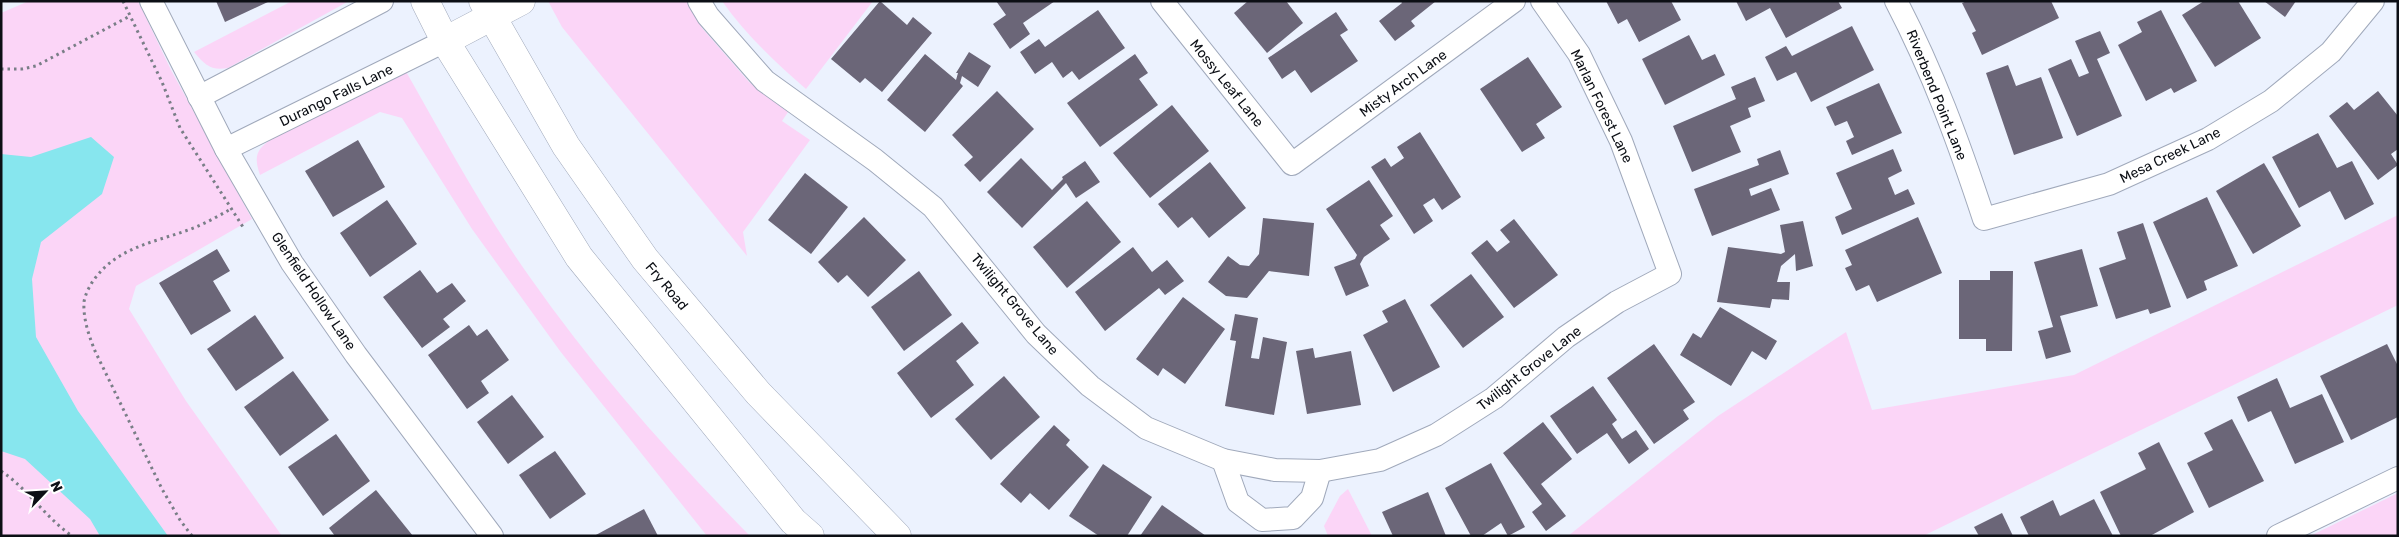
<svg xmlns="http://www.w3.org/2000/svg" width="2399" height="537" font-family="Rubik,sans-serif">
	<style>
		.green { fill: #fbd5f7 }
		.water { fill: #87e6ee }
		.building { fill: #6b6678 }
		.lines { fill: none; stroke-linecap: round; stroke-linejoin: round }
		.minor-casing { stroke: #a0a9bb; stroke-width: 24 }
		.tertiary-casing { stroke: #a0a9bb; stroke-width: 29 }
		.secondary-casing { stroke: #a0a9bb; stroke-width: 29 }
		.path { stroke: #797e87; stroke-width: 3; stroke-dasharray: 2.5 4; stroke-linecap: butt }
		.minor { stroke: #fff; stroke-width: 22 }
		.tertiary { stroke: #fff; stroke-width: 28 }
		.secondary { stroke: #fff; stroke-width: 28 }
		.labels { text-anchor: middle; stroke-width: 4; stroke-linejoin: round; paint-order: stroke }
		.street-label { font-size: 14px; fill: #0c0f15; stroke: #fff }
	</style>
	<rect width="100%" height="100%" fill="#ecf2fe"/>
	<g class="green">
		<polygon points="29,1 138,1 171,70 252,219 136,286 129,309 186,401 282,536 1,536 1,13"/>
		<path d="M 292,1 L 349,1 L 228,68 C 211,71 205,65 194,52 Z"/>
		<polygon points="548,1 687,1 702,28 749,82 788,112 782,121 810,140 743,232 747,256 562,27"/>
		<path d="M 722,1 L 873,1 L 806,89 C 775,62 746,35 722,1 Z"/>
		<path d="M 404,68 C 444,138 482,210 529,276 C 595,370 670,455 750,536 L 707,536 L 560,351 L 472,229 L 402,118 L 380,112 L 260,175 C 253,155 257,149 274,137 Z"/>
		<polygon points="2398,215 2398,305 1923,536 1568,536 1718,416 1846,332 1872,410 2074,375"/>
		<polygon points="1348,489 1372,536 1328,536 1324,526 1340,496"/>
		<polygon points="2398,493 2398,536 2310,536"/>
	</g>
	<polygon class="water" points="91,137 114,157 102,194 41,242 32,279 36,337 78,411 168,536 100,536 90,519 25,459 1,451 1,154 31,157"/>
	<g class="building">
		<polygon points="216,1 270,1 225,22"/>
		<polygon points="880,1 907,25 913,17 932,33 882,92 865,78 860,83 831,59"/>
		<polygon points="996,1 1055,1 1023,23 1030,34 1010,49 993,24 1006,15"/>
		<polygon points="1248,1 1286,1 1303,23 1267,53 1234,13"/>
		<polygon points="1401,1 1436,1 1411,21 1415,26 1395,41 1379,21 1402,3"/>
		<polygon points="1606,1 1671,1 1681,20 1639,42 1627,19 1618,24"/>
		<polygon points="1736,1 1838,1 1842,8 1786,38 1770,8 1746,21"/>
		<polygon points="1967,1 2051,1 2059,18 1982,55 1972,33 1976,31 1962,3"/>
		<polygon points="2204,1 2238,1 2261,38 2215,67 2182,15"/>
		<polygon points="2264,1 2296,1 2285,17"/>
		<polygon points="1098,10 1125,48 1079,80 1072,71 1063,78 1052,62 1035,74 1020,52 1039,39 1045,47"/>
		<polygon points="2161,10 2197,81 2174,93 2171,88 2146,101 2118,45 2142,32 2137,22"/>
		<polygon points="1336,12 1348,30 1340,35 1358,61 1311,93 1295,70 1282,79 1268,58"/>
		<polygon points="1852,26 1874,70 1811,102 1796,72 1777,81 1765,57 1786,46 1792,56"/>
		<polygon points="2100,31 2110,53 2097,59 2122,116 2077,136 2048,69 2071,59 2079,77 2089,73 2075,41"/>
		<polygon points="1689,35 1702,60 1715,54 1725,75 1665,105 1642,59"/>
		<polygon points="969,52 991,66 978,87 962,76 960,83 963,86 925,132 887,100 925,54 956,80 958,73 956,73"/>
		<polygon points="1135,54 1148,73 1139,79 1158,105 1100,147 1067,103"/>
		<polygon points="1528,57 1562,107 1536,124 1545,138 1522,152 1480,89"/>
		<polygon points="2008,65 2016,86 2041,77 2063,138 2014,155 1986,73"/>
		<polygon points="1755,77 1765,101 1748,108 1751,117 1730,126 1741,152 1692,172 1673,126 1736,99 1731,87"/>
		<polygon points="1879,83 1902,133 1852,155 1846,141 1854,137 1847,121 1835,126 1826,107"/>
		<polygon points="997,91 1034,129 980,182 964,165 973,157 952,135"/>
		<polygon points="2378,91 2398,116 2398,149 2391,154 2398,165 2378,180 2329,116 2347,102 2354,110"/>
		<polygon points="1172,105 1209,151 1150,198 1113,153"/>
		<polygon points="1420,132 1461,197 1442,210 1434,198 1423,205 1433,221 1414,234 1371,167 1385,158 1391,167 1404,158 1397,147"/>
		<polygon points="2318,133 2337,168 2352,161 2374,204 2345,220 2330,191 2299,208 2272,157"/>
		<polygon points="358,140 385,187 333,217 305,171"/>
		<polygon points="1893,149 1902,171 1888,178 1895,195 1908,189 1915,204 1842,235 1835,217 1852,209 1836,173"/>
		<polygon points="1780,150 1789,174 1749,189 1751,196 1771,188 1780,210 1712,236 1694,189 1759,165 1757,159"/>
		<polygon points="1021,158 1052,190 1063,179 1062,177 1085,161 1100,182 1076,198 1066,183 1022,228 987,192"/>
		<polygon points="1210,162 1246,208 1209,238 1192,217 1178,228 1158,204"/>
		<polygon points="2264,163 2301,226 2253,254 2216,191"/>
		<polygon points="805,173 848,207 811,254 768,220"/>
		<polygon points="1369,180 1393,216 1380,225 1390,239 1364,257 1360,264 1369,286 1346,296 1334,267 1355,259 1357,255 1326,209"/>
		<polygon points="2207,197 2238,266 2204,281 2207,290 2187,299 2153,222"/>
		<polygon points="387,200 417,244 370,277 340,233"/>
		<polygon points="1087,201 1121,242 1067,288 1033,247"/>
		<polygon points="864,217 906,260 868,297 847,275 838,283 818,262"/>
		<polygon points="1918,217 1942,273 1877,302 1869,285 1856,291 1845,268 1852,265 1845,250"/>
		<polygon points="1263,218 1314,223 1309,276 1269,271 1247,298 1226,296 1208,282 1228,256 1240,265 1249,266 1259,254"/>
		<polygon points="1514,219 1558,275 1514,308 1471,253 1487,240 1497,252 1510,242 1500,230"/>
		<polygon points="1803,221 1813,266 1796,271 1795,254 1781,266 1777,282 1790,282 1789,300 1772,299 1770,308 1717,302 1728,247 1781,254 1785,252 1780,225"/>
		<polygon points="2143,223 2171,307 2150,314 2148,309 2116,319 2099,268 2126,259 2117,232"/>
		<polygon points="1133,247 1152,272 1167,260 1184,281 1165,295 1159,288 1105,331 1075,292"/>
		<polygon points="217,249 230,271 213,281 231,311 191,335 159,283"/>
		<polygon points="2082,249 2098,306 2060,316 2071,352 2046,359 2038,331 2053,327 2034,262"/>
		<polygon points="420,270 437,293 452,283 466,301 443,319 450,327 422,348 383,297"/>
		<polygon points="919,271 952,315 904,351 871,307"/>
		<polygon points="1990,271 2013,271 2012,351 1986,351 1986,339 1959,339 1959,280 1990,280"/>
		<polygon points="1471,274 1504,317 1463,348 1430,305"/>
		<polygon points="1183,297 1225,329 1185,384 1163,368 1158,376 1136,359"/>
		<polygon points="1405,299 1440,367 1393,392 1363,335 1388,322 1382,311"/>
		<polygon points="1720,307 1777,341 1766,360 1752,351 1731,386 1680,355 1693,333 1701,338"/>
		<polygon points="1235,314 1258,318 1251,358 1259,359 1263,337 1287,342 1274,415 1225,406 1236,341 1230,340"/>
		<polygon points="255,315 284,358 236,391 207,349"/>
		<polygon points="962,322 979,343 956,361 974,385 931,418 897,373"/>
		<polygon points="469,325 477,336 487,329 509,360 481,381 489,393 467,409 428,355"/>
		<polygon points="1654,344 1695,402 1683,410 1689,419 1654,444 1607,378"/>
		<polygon points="2387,344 2398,366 2398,417 2351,440 2320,376"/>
		<polygon points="1313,348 1315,358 1351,351 1361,405 1307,414 1296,351"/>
		<polygon points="293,371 329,420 280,456 244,407"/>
		<polygon points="1004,376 1040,417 991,460 955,419"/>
		<polygon points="2277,378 2290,408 2322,394 2344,442 2295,464 2271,411 2248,422 2237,397"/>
		<polygon points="1593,386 1617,420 1612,424 1622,439 1636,430 1649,449 1629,464 1607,433 1577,454 1550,416"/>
		<polygon points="512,395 544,437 508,464 477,422"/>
		<polygon points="2232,419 2264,481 2209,508 2187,463 2213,450 2204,433"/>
		<polygon points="1543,422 1572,459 1541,484 1566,516 1546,531 1532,512 1542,504 1503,453"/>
		<polygon points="1054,425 1070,440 1066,445 1089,467 1049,510 1030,493 1021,503 1000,484"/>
		<polygon points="336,434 370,481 323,516 288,467"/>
		<polygon points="2159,442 2194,512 2150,536 2121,536 2100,492 2146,469 2138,453"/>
		<polygon points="555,451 586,494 550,519 519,475"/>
		<polygon points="1491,463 1525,527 1508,536 1501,523 1482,536 1471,536 1445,488"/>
		<polygon points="1103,464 1152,497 1127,536 1099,536 1069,516"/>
		<polygon points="376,490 413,536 335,536 329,528"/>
		<polygon points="1428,492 1446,536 1393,536 1382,512"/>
		<polygon points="2094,499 2113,536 2029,536 2020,517 2053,500 2060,516"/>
		<polygon points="1162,505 1206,536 1140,536"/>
		<polygon points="644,509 658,536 594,536"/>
		<polygon points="2002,513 2013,536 1979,536 1974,527"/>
	</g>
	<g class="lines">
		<defs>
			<g id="minor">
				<polyline points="151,1 226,149 292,263 356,355 492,536"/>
				<polyline points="699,1 708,16 765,81 875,160 933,207 1036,334 1090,386 1146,428 1223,460 1275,470 1320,471 1380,460 1436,435 1494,398 1566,337 1617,302 1670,274 1621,141 1579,54 1542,1"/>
				<polyline points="1162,1 1292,164 1514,1"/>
				<path d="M 1896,1 C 1933,72 1959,143 1984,219 L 2109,184 L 2208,139 L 2271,101 L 2331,52 L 2373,1"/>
				<polyline points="199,97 382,1"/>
				<polyline points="226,149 445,41"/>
				<polyline points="1223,460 1238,502 1262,520 1293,518 1312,498 1320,471"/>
				<polyline points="2278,536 2398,478"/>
			</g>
			<polyline id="tertiary" points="445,41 521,1"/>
			<g id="secondary">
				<polyline points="425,1 445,41 579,257 793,521 810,536"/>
				<polyline points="483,1 566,146 645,259 758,393 897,536"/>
			</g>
		</defs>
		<use href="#minor" class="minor-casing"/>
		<use href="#tertiary" class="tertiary-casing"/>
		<use href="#secondary" class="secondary-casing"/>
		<g class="path">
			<polyline points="123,1 162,82 180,128 243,227"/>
			<polyline points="1,69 22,69 36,66 130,16"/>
			<path d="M 1,471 C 28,489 45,517 72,536"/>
			<path d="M 192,536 L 180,520 L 162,489 L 95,351 C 89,336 83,319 84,302 C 85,295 89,287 93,281 C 118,245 159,242 196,227 C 208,222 220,215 231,209"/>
		</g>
		<use href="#minor" class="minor"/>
		<use href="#tertiary" class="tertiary"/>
		<use href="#secondary" class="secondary"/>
	</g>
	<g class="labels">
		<g class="street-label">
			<text transform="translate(1227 83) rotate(51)" y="5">Mossy Leaf Lane</text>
			<text transform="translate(1403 83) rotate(-36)" y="5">Misty Arch Lane</text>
			<text transform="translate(336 95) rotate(-26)" y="5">Durango Falls Lane</text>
			<text transform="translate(1937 95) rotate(68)" y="5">Riverbend Point Lane</text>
			<text transform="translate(1602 106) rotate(64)" y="5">Marlan Forest Lane</text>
			<text transform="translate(2170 155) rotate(-26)" y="5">Mesa Creek Lane</text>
			<text transform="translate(667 286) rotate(50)" y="5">Fry Road</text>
			<text transform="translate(314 291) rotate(56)" y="5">Glenfield Hollow Lane</text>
			<text transform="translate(1015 304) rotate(50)" y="5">Twilight Grove Lane</text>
			<text transform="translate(1529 368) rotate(-38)" y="5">Twilight Grove Lane</text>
		</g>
	</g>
	<rect width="2399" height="537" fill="none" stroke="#0c0f15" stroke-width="5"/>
	<g transform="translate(45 492) rotate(65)" stroke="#ffffff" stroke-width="4" paint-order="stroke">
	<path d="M0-4L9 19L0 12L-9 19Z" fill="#0c0f15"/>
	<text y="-8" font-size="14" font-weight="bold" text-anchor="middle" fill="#0c0f15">N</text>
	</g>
</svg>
